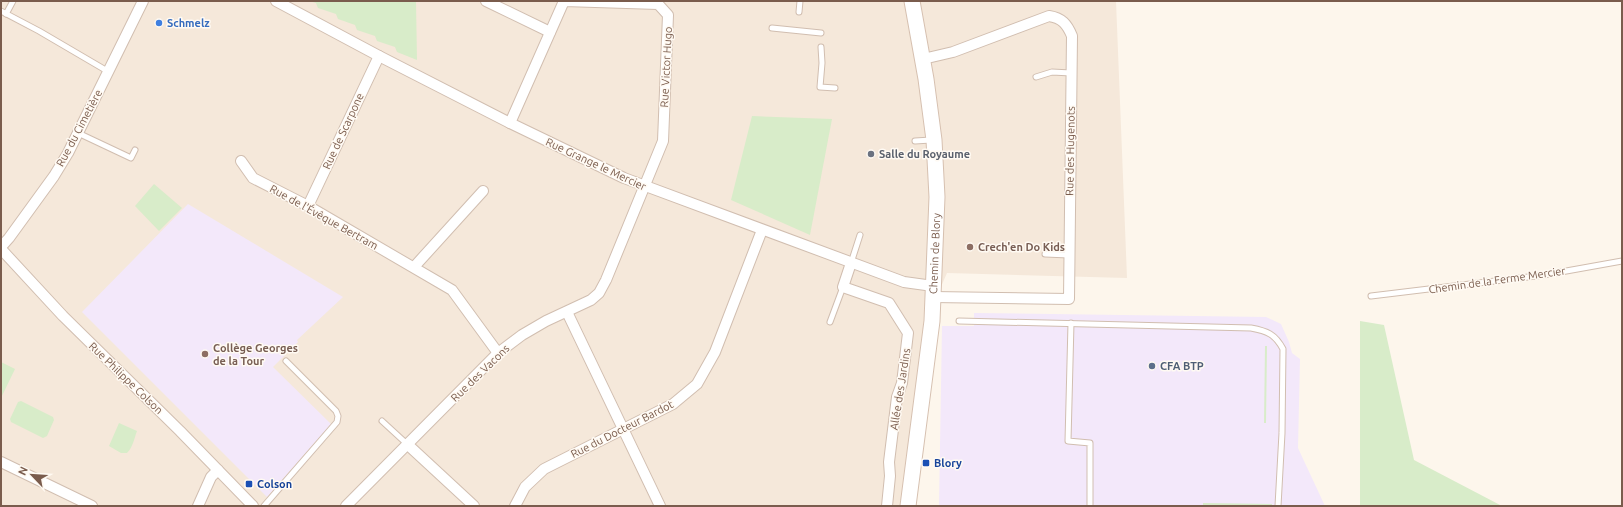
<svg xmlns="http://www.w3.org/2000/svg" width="1623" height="507" font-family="Ubuntu,sans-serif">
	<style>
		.residential { fill: #f5e8da }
		.education { fill: #f3e8fa }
		.green { fill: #d8ecc9 }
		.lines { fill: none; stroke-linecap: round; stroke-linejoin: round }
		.lane-casing { stroke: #d1beb0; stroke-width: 7 }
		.street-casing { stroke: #d1beb0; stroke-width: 12 }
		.secondary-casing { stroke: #d6c0b0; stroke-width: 17 }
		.lane { stroke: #fff; stroke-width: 5 }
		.street { stroke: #fff; stroke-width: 10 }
		.secondary { stroke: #fff; stroke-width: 15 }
		.shop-dot { fill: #3f7fe0; stroke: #fffaf3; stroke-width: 1.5 }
		.worship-dot { fill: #6b7280; stroke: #fffaf3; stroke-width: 1.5 }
		.education-dot { fill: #8d6e63; stroke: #fffaf3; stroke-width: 1.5 }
		.service-dot { fill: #5c6f8a; stroke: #fffaf3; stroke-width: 1.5 }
		.transit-dot { fill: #1a4fb4; stroke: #fffaf3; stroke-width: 1.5 }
		.labels { text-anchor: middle; stroke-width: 3; stroke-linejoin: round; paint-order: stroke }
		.shop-label { font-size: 11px; font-weight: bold; fill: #366cbe; stroke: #fffaf3; text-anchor: start }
		.street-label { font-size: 11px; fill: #7a5c4d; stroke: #fffaf3 }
		.worship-label { font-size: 11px; font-weight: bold; fill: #5b616d; stroke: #fffaf3; text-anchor: start }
		.education-label { font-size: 11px; font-weight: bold; fill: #785e54; stroke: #fffaf3; text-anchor: start }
		.service-label { font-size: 11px; font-weight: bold; fill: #4e5e75; stroke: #fffaf3; text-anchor: start }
		.transit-label { font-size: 11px; font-weight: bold; fill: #164399; stroke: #fffaf3; text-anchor: start }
	</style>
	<rect width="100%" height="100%" fill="#fdf6ec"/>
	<polygon class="residential" points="1,1 1116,1 1127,278 947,273 932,307 908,506 1,506"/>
	<g class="education">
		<polygon points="188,204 343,297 297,340 298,342 273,367 331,424 267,497 82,312"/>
		<polygon points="974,313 1266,317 1281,324 1289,342 1292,353 1300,359 1298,448 1325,506 939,506 942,326 974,326"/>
	</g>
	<g class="green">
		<polygon points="309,1 416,1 417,60 397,52 395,47 377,41 375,36 357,30 355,25 338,19 336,14 318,8 316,3"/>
		<polygon points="752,116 832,119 810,235 731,200"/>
		<polygon points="154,184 182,208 159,231 135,206"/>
		<polygon points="1360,321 1384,325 1414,460 1502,506 1360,506"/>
		<polygon points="1265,346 1267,346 1266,423 1264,423"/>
		<polygon points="1,362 15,369 1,398"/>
		<polygon points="21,401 53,417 54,420 47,436 43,438 11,422 10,419 18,402"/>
		<path d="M 119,423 L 137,431 C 134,439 133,447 127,453 L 121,453 L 109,446 Z"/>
		<polygon points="1203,503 1272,504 1272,506 1203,506"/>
	</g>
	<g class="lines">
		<defs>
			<g id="lane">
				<polyline points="1,11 39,31 109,72"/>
				<polyline points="799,12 800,1"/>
				<polyline points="6,14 13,1"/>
				<polyline points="772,28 821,33"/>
				<polyline points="821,47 822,63 820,87 835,88"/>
				<polyline points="1036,77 1052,72 1071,73"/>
				<polyline points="78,133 131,158 135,150"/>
				<polyline points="915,141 931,140"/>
				<polyline points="1045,254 1069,255"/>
				<polyline points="851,263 860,235"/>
				<polyline points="1371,296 1544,275 1622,261"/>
				<path d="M 959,321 L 1251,328 C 1267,331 1275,334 1283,349 L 1282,433 L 1278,506"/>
				<polyline points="830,322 843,287"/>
				<polyline points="1071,323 1068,441 1090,443 1090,506"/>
				<polyline points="382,421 407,444"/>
				<polyline points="264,506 337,422 338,416 336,411 286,361"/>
			</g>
			<g id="street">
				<polyline points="276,1 379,56 510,123 624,178 904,282 933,286"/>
				<polyline points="486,1 550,32"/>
				<path d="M 923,59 L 953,52 L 1049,16 C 1062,18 1067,24 1072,36 L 1069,299 L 933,297"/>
				<polyline points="241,161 253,178 308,206 452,290 498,353"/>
				<polyline points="308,206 379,56"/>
				<polyline points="1,247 9,238 54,176 68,153 143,1"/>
				<polyline points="1,249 63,316 180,431 253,506"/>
				<polyline points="851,263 843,287 889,303 908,333 902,383 897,397 889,462 890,476 887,506"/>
				<polyline points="414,267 483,191"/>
				<polyline points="567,312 660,506"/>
				<polyline points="407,444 474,506"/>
				<polyline points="1,462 92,506"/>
				<polyline points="198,506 211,477 218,470"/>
				<polyline points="346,506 498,353 522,335 546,321 591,300 599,293 606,280 663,141 668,15 658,4 564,1 510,123"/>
				<polyline points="515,506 525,487 544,469 673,404 697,384 715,352 762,230"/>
			</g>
			<g id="secondary">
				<path id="s1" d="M 908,506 L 932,321 L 937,197 L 934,140 L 926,79 L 912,1"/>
			</g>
		</defs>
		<use href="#lane" class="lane-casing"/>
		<use href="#street" class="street-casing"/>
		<use href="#secondary" class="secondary-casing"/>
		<use href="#lane" class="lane"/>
		<use href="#street" class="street"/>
		<use href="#secondary" class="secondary"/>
	</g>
	<circle class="shop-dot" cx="159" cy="23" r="4"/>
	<circle class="worship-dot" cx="871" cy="154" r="4"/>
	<g class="education-dot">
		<circle cx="970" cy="247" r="4"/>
		<circle cx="205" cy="354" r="4"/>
	</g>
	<circle class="service-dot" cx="1152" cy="366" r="4"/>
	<g class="transit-dot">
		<rect x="922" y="459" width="8" height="8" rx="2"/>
		<rect x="245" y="480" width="8" height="8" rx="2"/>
	</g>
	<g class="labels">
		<g class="shop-label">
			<text x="167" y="27">Schmelz</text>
		</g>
		<g class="street-label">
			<text transform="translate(666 67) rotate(-87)" y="4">Rue Victor Hugo</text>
			<text transform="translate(79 128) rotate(-62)" y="4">Rue du Cimetière</text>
			<text transform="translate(343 131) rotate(-65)" y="4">Rue de Scarpone</text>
			<text transform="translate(1070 151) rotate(-89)" y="4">Rue des Hugenots</text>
			<text transform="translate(596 164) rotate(25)" y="4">Rue Grange le Mercier</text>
			<text transform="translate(324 217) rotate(29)" y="4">Rue de l'Évêque Bertram</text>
			<text dy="4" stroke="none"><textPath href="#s1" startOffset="254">Chemin de Blory</textPath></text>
			<text transform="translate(1497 280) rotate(-8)" y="4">Chemin de la Ferme Mercier</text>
			<text transform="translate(480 373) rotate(-44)" y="4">Rue des Vacons</text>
			<text transform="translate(126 378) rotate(44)" y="4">Rue Philippe Colson</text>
			<text transform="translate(900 389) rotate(-81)" y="4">Allée des Jardins</text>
			<text transform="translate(622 429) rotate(-27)" y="4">Rue du Docteur Bardot</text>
		</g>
		<g class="worship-label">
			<text x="879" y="158">Salle du Royaume</text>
		</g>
		<g class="education-label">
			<text x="978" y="251">Crech'en Do Kids</text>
			<text x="213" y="352">Collège Georges<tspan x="213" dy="13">de la Tour</tspan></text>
		</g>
		<g class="service-label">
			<text x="1160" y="370">CFA BTP</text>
		</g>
		<g class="transit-label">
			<text x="934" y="467">Blory</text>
			<text x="257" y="488">Colson</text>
		</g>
	</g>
	<rect width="1623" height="507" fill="none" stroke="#7a5c4d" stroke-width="4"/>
	<g transform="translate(32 475) rotate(295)" stroke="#fffaf3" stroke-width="3" paint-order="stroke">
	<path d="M0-3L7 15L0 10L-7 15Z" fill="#7a5c4d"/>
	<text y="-6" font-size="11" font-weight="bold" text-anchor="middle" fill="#7a5c4d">N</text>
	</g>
</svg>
